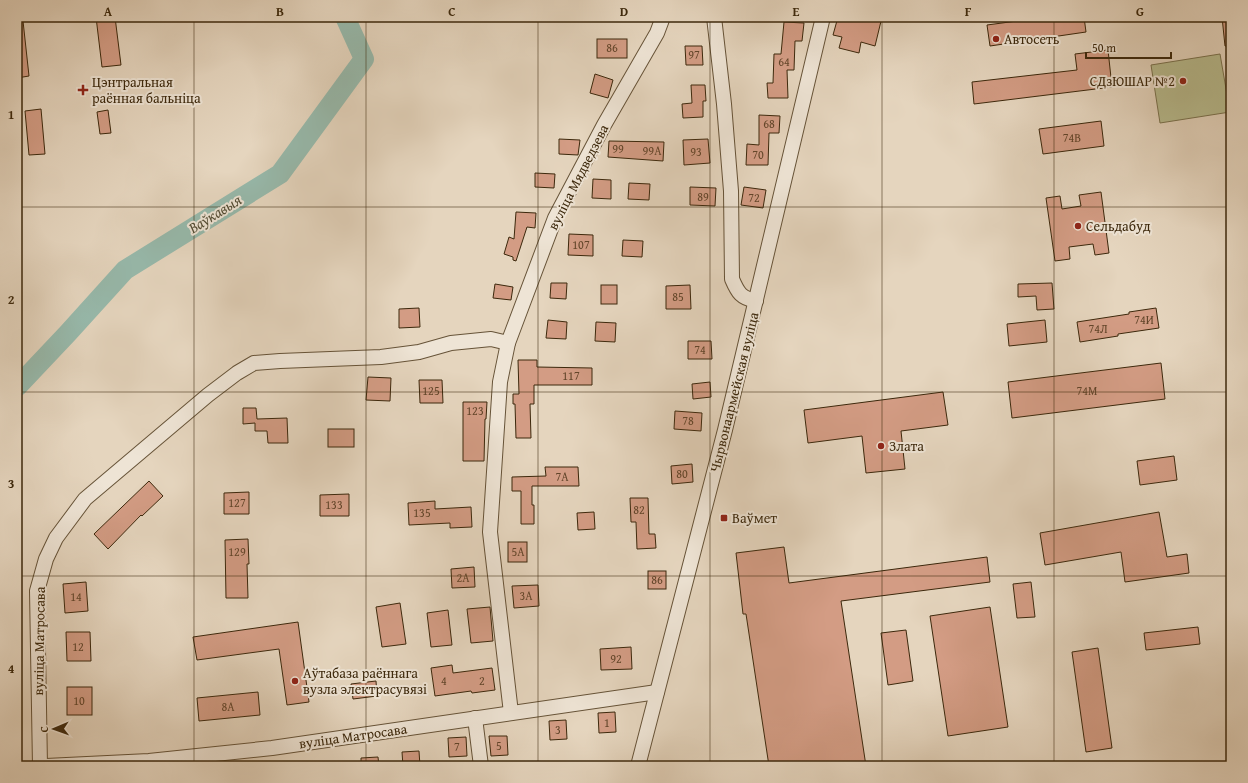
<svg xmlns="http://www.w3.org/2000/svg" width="1248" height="783" font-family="'Gentium Book Plus',serif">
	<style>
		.green { fill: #b8bc8f; stroke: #7a724e }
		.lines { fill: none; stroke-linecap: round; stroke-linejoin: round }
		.river { stroke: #97b9ab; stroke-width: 20 }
		.building { fill: #d39c84; stroke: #3c280c }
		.minor-casing { stroke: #665338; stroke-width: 16 }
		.minor { stroke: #eee4d5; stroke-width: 14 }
		.grid { fill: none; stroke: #3c280c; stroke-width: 1; stroke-opacity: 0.55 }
		.poi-dot { fill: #8f2418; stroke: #eee4d5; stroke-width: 1.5 }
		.labels { text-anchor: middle; stroke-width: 4; stroke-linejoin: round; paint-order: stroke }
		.number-label { font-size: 12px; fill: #62452a }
		.poi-label { font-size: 14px; fill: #3c280c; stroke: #eee4d5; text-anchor: start }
		.street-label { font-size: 14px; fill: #3c280c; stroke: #eee4d5 }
		.water-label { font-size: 15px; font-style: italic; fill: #534c34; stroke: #eee4d5 }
		.neatline { fill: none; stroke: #3c280c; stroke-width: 1.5 }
		.grid-label { font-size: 13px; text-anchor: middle; font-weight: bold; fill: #3c280c }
	</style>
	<rect width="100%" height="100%" fill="#e5d5be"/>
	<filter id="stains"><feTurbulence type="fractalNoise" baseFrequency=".005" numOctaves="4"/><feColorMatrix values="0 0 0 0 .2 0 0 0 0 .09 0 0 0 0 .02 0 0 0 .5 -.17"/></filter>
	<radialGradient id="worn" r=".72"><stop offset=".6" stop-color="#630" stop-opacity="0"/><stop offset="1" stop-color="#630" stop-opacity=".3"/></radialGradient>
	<polygon class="green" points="1220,54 1230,112 1160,123 1151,65"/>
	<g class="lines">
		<polyline class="river" points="17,387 68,333 125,270 280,174 364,59 345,17"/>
	</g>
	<g class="building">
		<polygon points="96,17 115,17 121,65 102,67"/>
		<polygon points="838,17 882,17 875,46 861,42 859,53 839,48 842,37 833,35"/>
		<polygon points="1047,17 1084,17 1086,32 990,46 987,25"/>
		<polygon points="1222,17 1231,17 1231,46 1225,46"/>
		<polygon points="17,21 23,21 29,76 17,78"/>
		<polygon points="784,22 804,23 802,41 795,41 794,70 787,70 788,98 768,98 767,83 773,83 774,54 781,54"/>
		<rect x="597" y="39" width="30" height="19"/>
		<polygon points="685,46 702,46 703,65 686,65"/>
		<polygon points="1108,50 1112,87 974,104 972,82 1077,70 1075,54"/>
		<polygon points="595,74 613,80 608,98 590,93"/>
		<polygon points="691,85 705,85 706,101 703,101 703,117 683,118 682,104 692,103"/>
		<polygon points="41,109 45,154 29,155 25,111"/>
		<polygon points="108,110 111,133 100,134 97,112"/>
		<polygon points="759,115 780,116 779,133 769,133 768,165 746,165 747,144 759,145"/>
		<polygon points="1101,121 1104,146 1043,154 1039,129"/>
		<polygon points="559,139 580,140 578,155 559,154"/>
		<polygon points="708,139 710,163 684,165 683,140"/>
		<polygon points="609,141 664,142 663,161 608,157"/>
		<polygon points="535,173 555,174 554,188 535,187"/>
		<polygon points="593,179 611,180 611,199 592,198"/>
		<polygon points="629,183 650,184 649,200 628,199"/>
		<polygon points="690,187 716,188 715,206 690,205"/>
		<polygon points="744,187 766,190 763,208 741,205"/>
		<polygon points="1101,192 1109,253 1095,255 1093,244 1069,247 1070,259 1055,261 1046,198 1060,196 1062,209 1081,206 1079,195"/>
		<polygon points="516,212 536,213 535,228 527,227 516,261 513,260 513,257 504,254 509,237 514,239"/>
		<polygon points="569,234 593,235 593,256 568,255"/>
		<polygon points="623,240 643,241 642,257 622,256"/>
		<polygon points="551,283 567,283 566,299 550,298"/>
		<polygon points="1052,283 1054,309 1037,310 1036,296 1018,297 1018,284"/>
		<polygon points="495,284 513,287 511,300 493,298"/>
		<rect x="601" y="285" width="16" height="19"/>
		<polygon points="690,285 691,309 666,309 666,286"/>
		<polygon points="419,308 420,327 399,328 399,309"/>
		<polygon points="1156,308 1159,328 1118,334 1118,336 1080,342 1077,322 1129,314 1129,312"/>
		<polygon points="548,320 567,322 566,339 546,338"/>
		<polygon points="1045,320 1047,342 1009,346 1007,324"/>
		<polygon points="596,322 616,323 615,342 595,341"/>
		<polygon points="688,341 711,341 712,359 688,359"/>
		<polygon points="518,360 537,360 537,367 592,368 592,385 534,385 534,404 530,404 531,438 516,438 515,404 513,404 513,394 519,394"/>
		<polygon points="1161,363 1165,399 1012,418 1008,382"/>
		<polygon points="368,377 391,378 390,401 366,400"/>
		<polygon points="419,380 442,380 443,403 420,403"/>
		<polygon points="710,382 711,397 693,399 692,384"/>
		<polygon points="943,392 948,425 901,431 905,469 866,473 862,436 808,443 804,410"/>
		<polygon points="463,402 487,402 486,419 485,419 484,461 463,461"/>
		<polygon points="243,408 256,408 257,419 287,418 288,443 268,443 267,431 255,431 255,423 243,424"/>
		<polygon points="675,411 702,413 701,431 674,429"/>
		<rect x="328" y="429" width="26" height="18"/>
		<polygon points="1174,456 1177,480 1140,485 1137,461"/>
		<polygon points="692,464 693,482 672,484 671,466"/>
		<polygon points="545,467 578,467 579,486 532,486 532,505 534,505 534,524 521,524 521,491 512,491 512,477 546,476"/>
		<polygon points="149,481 163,496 142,516 141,515 108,549 94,534"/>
		<polygon points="249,492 249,514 224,514 224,493"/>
		<polygon points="349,494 349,516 320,516 320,495"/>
		<polygon points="630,498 648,498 649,534 655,534 656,548 637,549 636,522 631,522"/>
		<polygon points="435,501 435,509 471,507 472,527 450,528 450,523 409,525 408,503"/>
		<polygon points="594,512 595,529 578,530 577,513"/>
		<polygon points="1159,512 1167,557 1187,554 1189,573 1125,582 1121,552 1045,565 1040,533"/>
		<polygon points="248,539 249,564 247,564 248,598 226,598 225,540"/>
		<rect x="508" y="542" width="19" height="20"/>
		<polygon points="784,547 789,583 987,557 990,582 841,601 866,766 769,766 746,614 743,614 736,553"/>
		<polygon points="474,567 475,587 452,588 451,569"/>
		<rect x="648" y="571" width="18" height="18"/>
		<polygon points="86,582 88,611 65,613 63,584"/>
		<polygon points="1031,582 1035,617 1017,618 1013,584"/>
		<polygon points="538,585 539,606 514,608 512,586"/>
		<polygon points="400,603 406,644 382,647 376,607"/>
		<polygon points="490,607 493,641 471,643 467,609"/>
		<polygon points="990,607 1008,727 948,736 930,616"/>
		<polygon points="448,610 452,645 431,647 427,613"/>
		<polygon points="298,622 309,702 287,705 279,649 197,660 193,637"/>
		<polygon points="1198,627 1200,644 1146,650 1144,633"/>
		<polygon points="906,630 913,681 888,685 881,633"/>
		<polygon points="66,632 90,632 91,661 67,661"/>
		<polygon points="631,647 632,669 601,670 600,649"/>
		<polygon points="1098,648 1112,748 1086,752 1072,652"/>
		<polygon points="452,665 453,673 492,668 495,690 472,693 471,691 435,696 431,668"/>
		<polygon points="376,681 377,696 353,699 351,684"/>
		<rect x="67" y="687" width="25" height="28"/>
		<polygon points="258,692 260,715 199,721 197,698"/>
		<polygon points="615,712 616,732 599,733 598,713"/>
		<polygon points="566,720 567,739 550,740 549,721"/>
		<polygon points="489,736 507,736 508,755 491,756"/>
		<polygon points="466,737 467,756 449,757 448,738"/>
		<polygon points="419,751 420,766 403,766 402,752"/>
		<polygon points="378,757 379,766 361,766 361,758"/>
	</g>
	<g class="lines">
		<defs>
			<g id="minor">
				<path d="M 714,17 L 724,104 L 731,191 L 732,279 C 738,293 741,298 756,301"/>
				<polyline points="511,713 490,532 500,382 508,343 555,218 604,125 657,33 663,17"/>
				<polyline points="475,718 481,766"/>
				<polyline points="40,766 37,591 46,559 56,538 85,499 208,395 237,373 254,363 280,361 381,357 419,352 451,343 491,339 508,343"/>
				<polyline points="46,766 149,761 272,748 657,692"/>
				<polyline points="638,766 725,430 823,17"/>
			</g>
		</defs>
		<use href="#minor" class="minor-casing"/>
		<use href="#minor" class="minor"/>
	</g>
	<path class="grid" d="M 194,17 L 194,766M 366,17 L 366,766M 538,17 L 538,766M 710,17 L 710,766M 882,17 L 882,766M 1054,17 L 1054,766M 17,207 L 1231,207M 17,392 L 1231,392M 17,576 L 1231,576"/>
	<g class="poi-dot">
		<circle cx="996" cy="39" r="4"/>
		<circle cx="1183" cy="81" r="4"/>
		<path d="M81 84h4v4h4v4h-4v4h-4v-4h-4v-4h4z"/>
		<circle cx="1078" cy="226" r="4"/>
		<circle cx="881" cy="446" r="4"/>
		<rect x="720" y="514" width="8" height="8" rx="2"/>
		<circle cx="295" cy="681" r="4"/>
	</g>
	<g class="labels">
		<g class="number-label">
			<text x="612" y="52">86</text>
			<text x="694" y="59">97</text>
			<text x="784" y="66">64</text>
			<text x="769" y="128">68</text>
			<text x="1072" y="142">74В</text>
			<text x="618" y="153">99</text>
			<text x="652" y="155">99А</text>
			<text x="696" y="156">93</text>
			<text x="758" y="159">70</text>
			<text x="703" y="201">89</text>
			<text x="754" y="202">72</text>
			<text x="581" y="249">107</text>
			<text x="678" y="301">85</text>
			<text x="1144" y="324">74И</text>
			<text x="1098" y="333">74Л</text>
			<text x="700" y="354">74</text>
			<text x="571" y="380">117</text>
			<text x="431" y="395">125</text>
			<text x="1087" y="395">74М</text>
			<text x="475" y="415">123</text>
			<text x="688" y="425">78</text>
			<text x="682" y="478">80</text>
			<text x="562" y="481">7А</text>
			<text x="237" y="507">127</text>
			<text x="334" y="509">133</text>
			<text x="639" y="514">82</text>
			<text x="422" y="517">135</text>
			<text x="237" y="556">129</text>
			<text x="518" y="556">5А</text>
			<text x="463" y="582">2А</text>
			<text x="657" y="584">86</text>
			<text x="526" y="600">3А</text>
			<text x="76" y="601">14</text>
			<text x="78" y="651">12</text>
			<text x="616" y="663">92</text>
			<text x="444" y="685">4</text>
			<text x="482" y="685">2</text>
			<text x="79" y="705">10</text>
			<text x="228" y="711">8А</text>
			<text x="607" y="727">1</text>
			<text x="558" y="734">3</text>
			<text x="499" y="750">5</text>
			<text x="457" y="751">7</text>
		</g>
		<g class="poi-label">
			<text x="1004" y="44">Автосеть</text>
			<text x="1175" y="86" text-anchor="end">СДзЮШАР №2</text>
			<text x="92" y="87">Цэнтральная<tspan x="92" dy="16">раённая бальніца</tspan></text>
			<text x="1086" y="231">Сельдабуд</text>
			<text x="889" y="451">Злата</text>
			<text x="732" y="523">Ваўмет</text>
			<text x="303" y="678">Аўтабаза раённага<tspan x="303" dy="16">вузла электрасувязі</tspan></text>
		</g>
		<g class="street-label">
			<text transform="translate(578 177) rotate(-63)" y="5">вуліца Мядведзева</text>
			<text transform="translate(734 392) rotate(-76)" y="5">Чырвонаармейская вуліца</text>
			<text transform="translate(39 641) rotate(-89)" y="5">вуліца Матросава</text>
			<text transform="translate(353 736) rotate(-8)" y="5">вуліца Матросава</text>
		</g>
		<g class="water-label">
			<text transform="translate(215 214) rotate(-32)" y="5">Ваўкавыя</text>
		</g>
	</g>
	<rect width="1248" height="783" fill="none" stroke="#e5d5be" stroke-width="44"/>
	<g transform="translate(54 729) rotate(268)" stroke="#eee4d5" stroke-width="3" paint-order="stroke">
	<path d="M0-3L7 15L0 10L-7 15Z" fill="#3c280c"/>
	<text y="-6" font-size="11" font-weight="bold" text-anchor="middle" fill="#3c280c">С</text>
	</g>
	<path d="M1086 52v6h85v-6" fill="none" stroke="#3c280c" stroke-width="2"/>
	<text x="1092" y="52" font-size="12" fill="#3c280c" stroke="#eee4d5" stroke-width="3" paint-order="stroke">50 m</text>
	<rect x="22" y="22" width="1204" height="739" class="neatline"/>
	<g class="grid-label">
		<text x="108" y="16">A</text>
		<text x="280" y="16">B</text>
		<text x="452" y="16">C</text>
		<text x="624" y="16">D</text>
		<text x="796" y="16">E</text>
		<text x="968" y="16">F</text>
		<text x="1140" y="16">G</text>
		<text x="11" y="119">1</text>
		<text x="11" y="304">2</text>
		<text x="11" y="488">3</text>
		<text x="11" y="673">4</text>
	</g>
	<rect width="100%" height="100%" filter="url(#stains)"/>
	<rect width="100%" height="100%" fill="url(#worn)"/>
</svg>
